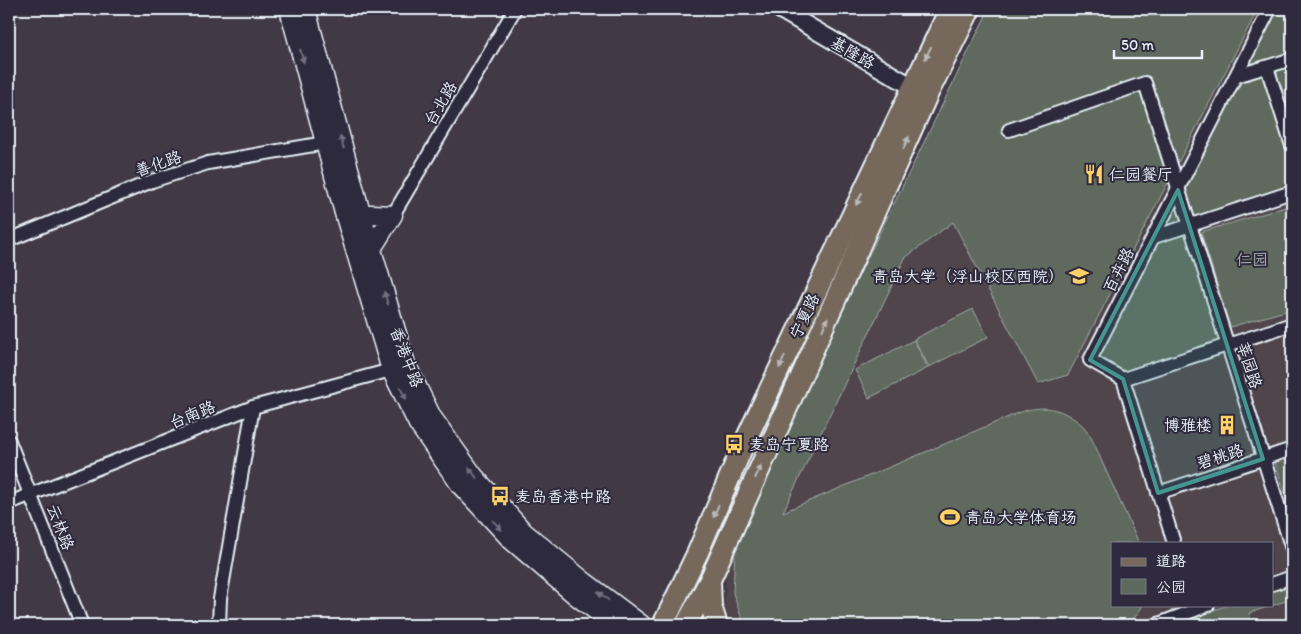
<svg xmlns="http://www.w3.org/2000/svg" width="1301" height="634" font-family="Itim,'LXGW WenKai TC',sans-serif">
	<style>
		.built { fill: #4f444c; fill-rule: evenodd }
		.green { fill: #5e695d; stroke: #a3adaa }
		.lines { fill: none; stroke-linecap: round; stroke-linejoin: round }
		.minor-casing { stroke: #e8f1f8; stroke-width: 16 }
		.tertiary-casing { stroke: #e8f1f8; stroke-width: 20 }
		.secondary-casing { stroke: #e8f1f8; stroke-width: 21 }
		.primary-casing { stroke: #e8f1f8; stroke-width: 24 }
		.minor { stroke: #2f2a3d; stroke-width: 12 }
		.tertiary { stroke: #2f2a3d; stroke-width: 16 }
		.secondary { stroke: #2f2a3d; stroke-width: 18 }
		.primary { stroke: #76695c; stroke-width: 20 }
		.oneway { fill: #babbba }
		.oneway2 { fill: #70707e }
		.marked { fill: #459590; fill-opacity: 0.2; stroke: #459590; stroke-width: 4; stroke-linejoin: round }
		.labels { text-anchor: middle; stroke-width: 4; stroke-linejoin: round; paint-order: stroke }
		.street-label { font-size: 16px; fill: #e8f1f8; stroke: #2f2a3d }
		.poi-label { font-size: 16px; fill: #e8f1f8; stroke: #2f2a3d; text-anchor: start }
		.park-label { font-size: 16px; fill: #aab4b2; stroke: #2f2a3d }
	</style>
	<rect width="100%" height="100%" fill="#423946"/>
	<filter id="ink" filterUnits="userSpaceOnUse"><feTurbulence type="fractalNoise" baseFrequency=".02" numOctaves="2"/><feDisplacementMap in="SourceGraphic" scale="10" xChannelSelector="R" yChannelSelector="G"/><feConvolveMatrix kernelMatrix="1 2 1 2 8 2 1 2 1" color-interpolation-filters="sRGB"/></filter>
	<g filter="url(#ink)">
		<path class="built" d="M 990,9 L 1292,9 L 1292,625 L 729,625 L 724,609 L 726,571 ZM 1112,543 L 1272,543 L 1272,605 L 1112,605 Z"/>
		<g class="green">
			<path d="M 989,9 L 1258,9 L 1068,375 L 1038,384 L 953,222 L 905,258 L 783,512 L 1018,413 C 1043,404 1061,407 1082,425 C 1090,432 1098,452 1102,462 C 1114,489 1127,516 1139,543 L 1112,543 L 1112,605 L 1143,605 L 1137,615 L 1126,625 L 744,625 L 733,593 L 736,527 Z"/>
			<polygon points="1277,9 1292,9 1292,52 1247,66"/>
			<polygon points="1292,64 1292,187 1165,228 1240,80"/>
			<polygon points="1292,205 1292,309 1230,327 1201,232"/>
			<polygon points="1187,232 1223,343 1123,374 1094,358 1157,241"/>
			<polygon points="973,309 988,337 929,367 914,339"/>
			<polygon points="914,340 928,368 869,398 855,370"/>
			<polygon points="1292,456 1292,515 1275,462"/>
			<polygon points="1292,584 1292,599 1249,613 1252,625 1199,625 1197,616 1228,605 1272,605 1272,591"/>
		</g>
		<g class="lines">
			<defs>
				<g id="minor">
					<polyline points="1267,67 1292,146"/>
					<polyline points="1236,76 1292,59"/>
					<polyline points="1009,130 1145,83 1292,549"/>
					<polyline points="393,215 515,9"/>
					<polyline points="1154,237 1292,192"/>
					<polyline points="9,240 152,181 208,163 325,143"/>
					<polyline points="1123,379 1292,324"/>
					<polyline points="9,441 82,625"/>
					<polyline points="1158,493 1292,449"/>
					<polyline points="9,503 253,407 391,370"/>
					<polyline points="1174,543 1123,379 1090,360 1270,9"/>
					<polyline points="1272,584 1292,577"/>
					<polyline points="219,625 220,599 253,407"/>
					<polyline points="1156,625 1208,605"/>
				</g>
				<polyline id="tertiary" points="779,9 923,93"/>
				<g id="secondary">
					<polyline points="289,9 344,213 391,370 418,424 461,486 511,540 575,595 615,625"/>
					<polyline points="306,9 361,213 406,364 432,417 474,476 524,532 585,582 642,625"/>
					<polyline points="349,213 393,215 368,255"/>
				</g>
				<g id="primary">
					<polyline points="710,581 711,606 717,625"/>
					<polyline points="663,625 698,552 742,448 950,9"/>
					<polyline points="686,625 710,580 927,95 970,9"/>
				</g>
			</defs>
			<use href="#minor" class="minor-casing"/>
			<use href="#tertiary" class="tertiary-casing"/>
			<use href="#secondary" class="secondary-casing"/>
			<use href="#primary" class="primary-casing"/>
			<use href="#minor" class="minor"/>
			<use href="#tertiary" class="tertiary"/>
			<use href="#secondary" class="secondary"/>
			<use href="#primary" class="primary"/>
		</g>
		<defs><path id="oneway-solid" d="M-6-.8H1V-3.2L6.5 0L1 3.2V.8H-6Z" transform="scale(1.25)"/></defs>
		<g class="oneway">
			<use href="#oneway-solid" transform="translate(928 53) rotate(116)"/>
			<use href="#oneway-solid" transform="translate(906 143) rotate(-66)"/>
			<use href="#oneway-solid" transform="translate(859 199) rotate(115)"/>
			<use href="#oneway-solid" transform="translate(825 324) rotate(-66)"/>
			<use href="#oneway-solid" transform="translate(782 362) rotate(115)"/>
			<use href="#oneway-solid" transform="translate(758 472) rotate(-66)"/>
			<use href="#oneway-solid" transform="translate(716 511) rotate(113)"/>
		</g>
		<g class="oneway2">
			<use href="#oneway-solid" transform="translate(302 56) rotate(75)"/>
			<use href="#oneway-solid" transform="translate(342 142) rotate(-105)"/>
			<use href="#oneway-solid" transform="translate(386 298) rotate(-107)"/>
			<use href="#oneway-solid" transform="translate(403 393) rotate(63)"/>
			<use href="#oneway-solid" transform="translate(473 473) rotate(-127)"/>
			<use href="#oneway-solid" transform="translate(497 525) rotate(47)"/>
			<use href="#oneway-solid" transform="translate(603 596) rotate(-143)"/>
		</g>
	</g>
	<path class="marked" d="M 1178,190 L 1263,459 L 1158,493 L 1123,379 L 1090,360 Z"/>
	<defs>
		<symbol id="restaurant-bare" viewBox="-9 -9 18 18"><path d="M-5-6h1v4h1v-4h1v4h1v-4h1v5L-1.5 .5V6h-2V.5L-5-1ZM5-6V6H3V1.5H1.5Q1.5-4 5-6Z" fill="#ffd166" stroke="#2f2a3d" stroke-width="2.5" paint-order="stroke"/></symbol>
		<symbol id="university-bare" viewBox="-9 -9 18 18"><path d="M0-5L7-2L0 1L-7-2ZM-4 1L0 2.5L4 1V4Q0 6-4 4Z" fill="#ffd166" stroke="#2f2a3d" stroke-width="2.5" paint-order="stroke"/></symbol>
		<symbol id="building-bare" viewBox="-9 -9 18 18"><path d="M-4-6H4V6H1V3H-1V6H-4ZM-2.5-4.3h1.7v1.8h-1.7ZM.8-4.3h1.7v1.8H.8ZM-2.5-1h1.7V.8h-1.7ZM.8-1h1.7V.8H.8Z" fill="#ffd166" stroke="#2f2a3d" stroke-width="2.5" paint-order="stroke"/></symbol>
		<symbol id="bus-bare" viewBox="-9 -9 18 18"><path d="M-5-6H5V4H4V6H2V4H-2V6H-4V4H-5ZM-3.5-4V0h7V-4ZM-3.5 1.2v1.5H-2V1.2ZM2 1.2v1.5H3.5V1.2Z" fill="#ffd166" stroke="#2f2a3d" stroke-width="2.5" paint-order="stroke"/></symbol>
		<symbol id="stadium-bare" viewBox="-9 -9 18 18"><path d="M0-5a6.5 5 0 1 0 0 10a6.5 5 0 1 0 0-10ZM-3.5-1.8h7v3.6h-7Z" fill="#ffd166" stroke="#2f2a3d" stroke-width="2.5" paint-order="stroke"/></symbol>
	</defs>
	<g fill-rule="evenodd">
		<use href="#restaurant-bare" x="1080" y="160" width="28" height="28"/>
		<use href="#university-bare" x="1065" y="262" width="28" height="28"/>
		<use href="#building-bare" x="1213" y="411" width="28" height="28"/>
		<use href="#bus-bare" x="720" y="430" width="28" height="28"/>
		<use href="#bus-bare" x="486" y="482" width="28" height="28"/>
		<use href="#stadium-bare" x="936" y="503" width="28" height="28"/>
	</g>
	<g class="labels">
		<g class="street-label">
			<text transform="translate(853 52) rotate(30)" y="6">基隆路</text>
			<text transform="translate(440 103) rotate(-59)" y="6">台北路</text>
			<text transform="translate(158 163) rotate(-19)" y="6">善化路</text>
			<text transform="translate(1118 270) rotate(-63)" y="6">百卉路</text>
			<text transform="translate(804 316) rotate(-65)" y="6">宁夏路</text>
			<text transform="translate(407 357) rotate(69)" y="6">香港中路</text>
			<text transform="translate(1250 365) rotate(72)" y="6">莘园路</text>
			<text transform="translate(192 414) rotate(-22)" y="6">台南路</text>
			<text transform="translate(1220 456) rotate(-18)" y="6">碧桃路</text>
			<text transform="translate(61 527) rotate(69)" y="6">云林路</text>
		</g>
		<g class="poi-label">
			<text x="1109" y="180">仁园餐厅</text>
			<text x="1064" y="282" text-anchor="end">青岛大学（浮山校区西院）</text>
			<text x="1212" y="431" text-anchor="end">博雅楼</text>
			<text x="749" y="450">麦岛宁夏路</text>
			<text x="515" y="502">麦岛香港中路</text>
			<text x="965" y="523">青岛大学体育场</text>
		</g>
		<g class="park-label">
			<text x="1252" y="265">仁园</text>
		</g>
	</g>
	<rect width="1301" height="634" fill="none" stroke="#2f2a3d" stroke-width="30"/>
	<rect x="15" y="15" width="1271" height="604" fill="none" stroke="#e8f1f8" stroke-width="2" filter="url(#ink)"/>
	<rect x="1111" y="542" width="162" height="65" fill="#2f2a3d" stroke="#797a88"/>
	<rect x="1121" y="558" width="25" height="8" fill="#76695c" stroke="#797a88"/>
	<text x="1156" y="566" font-size="15" fill="#e8f1f8">道路</text>
	<rect x="1121" y="579" width="25" height="15" fill="#5e695d" stroke="#797a88"/>
	<text x="1156" y="592" font-size="15" fill="#e8f1f8">公园</text>
	<path d="M1114 50v8h88v-8" fill="none" stroke="#e8f1f8" stroke-width="2.5"/>
	<text x="1121" y="50" font-size="15" fill="#e8f1f8" stroke="#2f2a3d" stroke-width="4" paint-order="stroke">50 m</text>
</svg>
